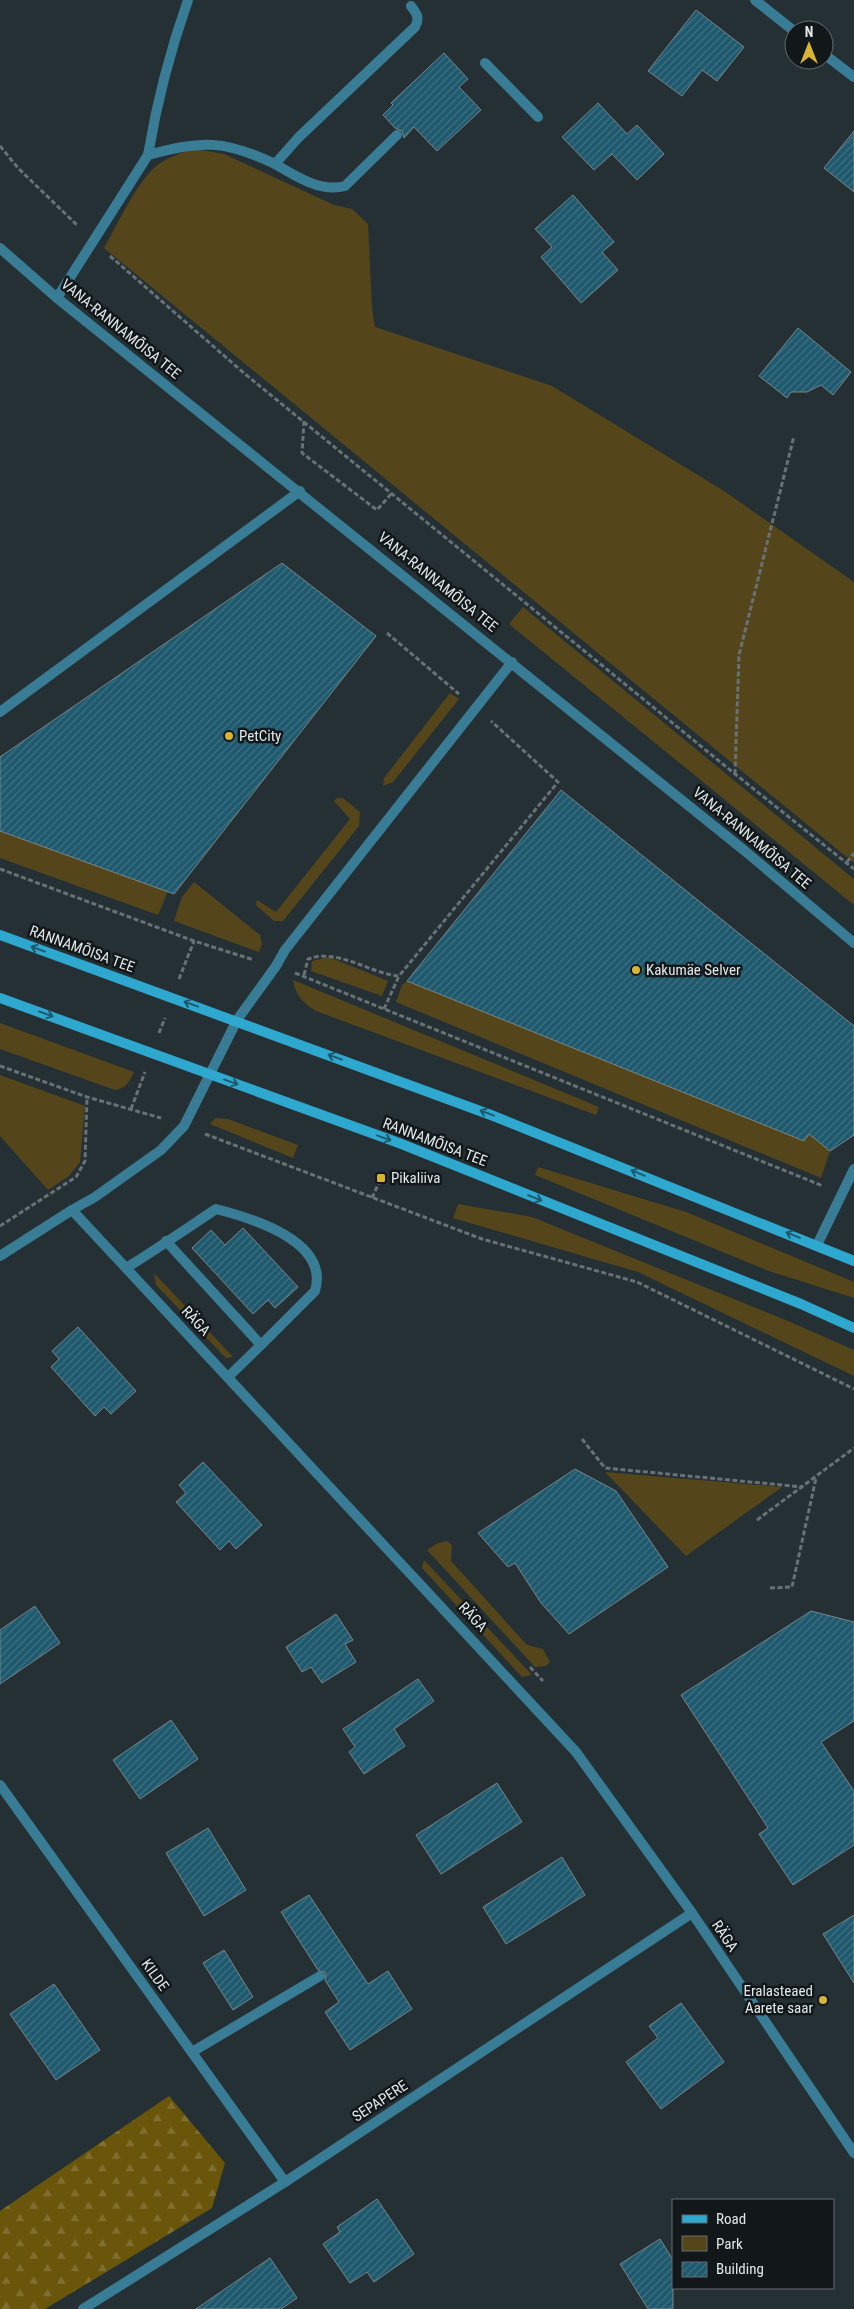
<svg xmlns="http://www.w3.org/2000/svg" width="854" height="2309" font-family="'Roboto Condensed',sans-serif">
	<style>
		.green { fill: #54461a }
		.forest { fill: url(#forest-firs) }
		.building { fill: url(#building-hatch); stroke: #78858a }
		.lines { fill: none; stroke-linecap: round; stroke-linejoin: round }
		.path { stroke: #687276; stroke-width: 3; stroke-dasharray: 5 2.5; stroke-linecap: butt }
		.service { stroke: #397c95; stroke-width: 10 }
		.minor { stroke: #397c95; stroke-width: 10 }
		.tertiary { stroke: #397c95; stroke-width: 10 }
		.secondary { stroke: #2fa8d0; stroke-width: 10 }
		.oneway { stroke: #1f586b }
		.poi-dot { fill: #d8b434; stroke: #121719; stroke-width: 2 }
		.labels { text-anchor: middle; stroke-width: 5; stroke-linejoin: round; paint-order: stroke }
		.street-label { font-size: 15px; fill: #e1e8eb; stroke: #121719 }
		.poi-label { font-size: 15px; fill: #e1e8eb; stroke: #121719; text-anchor: start }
	</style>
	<defs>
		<pattern id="forest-firs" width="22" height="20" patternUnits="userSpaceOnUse" patternTransform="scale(1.25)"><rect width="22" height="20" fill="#6a560b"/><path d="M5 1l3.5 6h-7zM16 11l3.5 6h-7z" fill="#7f6e2f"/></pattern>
		<pattern id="building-hatch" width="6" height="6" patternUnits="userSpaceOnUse" patternTransform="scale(1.25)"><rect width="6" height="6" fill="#1f596d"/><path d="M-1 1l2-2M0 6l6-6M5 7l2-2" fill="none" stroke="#3f7182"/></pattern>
	</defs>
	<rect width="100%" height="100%" fill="#253035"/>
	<g class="green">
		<path d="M 196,149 L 224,154 L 334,205 L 352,209 L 368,224 L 372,308 L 375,327 L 552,386 L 724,491 L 854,582 L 854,863 L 104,248 C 118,224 134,187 154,168 C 166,157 181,153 196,149 Z"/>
		<polygon points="523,607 854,879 854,905 509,624"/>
		<polygon points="450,693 459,699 393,782 383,786 384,778"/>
		<polygon points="337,798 343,798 360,812 359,826 283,921 274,921 256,905 257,900 276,912 350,819 334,801"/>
		<polygon points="0,831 168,891 158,915 0,858"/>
		<polygon points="194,882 260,935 262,944 259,952 174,921 182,897"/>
		<polygon points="329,957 388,981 382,996 311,971 312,961"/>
		<path d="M 293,980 L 599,1107 L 596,1115 L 316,1011 C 302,1002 296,996 293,980 Z"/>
		<polygon points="407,981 804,1140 809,1134 830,1151 821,1178 396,1002 402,985"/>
		<path d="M 0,1023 L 134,1072 C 129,1082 127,1088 115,1090 L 0,1049 Z"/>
		<polygon points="0,1075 85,1106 80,1162 69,1176 48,1190 0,1136"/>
		<polygon points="215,1118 228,1119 298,1145 293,1158 210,1124"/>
		<polygon points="538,1167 686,1212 854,1282 854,1298 769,1271 535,1175"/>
		<polygon points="458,1204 532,1217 788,1321 854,1350 854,1376 638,1272 453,1218"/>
		<polygon points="154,1273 233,1357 226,1358 156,1285"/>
		<polygon points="605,1472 782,1487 686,1556"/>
		<polygon points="447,1541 452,1545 451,1561 527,1645 543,1649 550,1662 546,1666 535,1667 427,1550 438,1543"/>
		<polygon points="424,1560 532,1675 522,1677 422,1568"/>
	</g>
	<polygon class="forest" points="169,2096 225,2163 212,2208 45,2309 0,2309 0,2211"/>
	<g class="building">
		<polygon points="696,10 744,47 717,81 702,70 682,96 648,71"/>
		<polygon points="444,53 468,79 459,87 481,110 437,151 414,127 404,138 402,131 395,128 383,115 393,105 391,103"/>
		<polygon points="598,103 627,134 637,125 664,154 637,180 612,154 594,170 562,137"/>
		<polygon points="854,131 854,192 824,168"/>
		<polygon points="573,195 614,242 602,252 618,270 581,303 541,257 552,247 535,229"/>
		<polygon points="798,328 851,372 833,395 821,385 807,392 791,392 787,398 759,376"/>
		<polygon points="282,563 376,636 174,894 0,831 0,757"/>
		<polygon points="561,790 854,1026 854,1135 830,1151 809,1134 804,1141 407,981"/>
		<polygon points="243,1228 298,1287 275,1308 268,1300 253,1314 192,1248 211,1230 225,1245"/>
		<polygon points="78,1327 136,1391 111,1414 104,1407 95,1416 51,1367 59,1359 52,1351"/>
		<polygon points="203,1462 262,1525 236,1549 229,1541 220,1550 176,1502 186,1493 179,1485"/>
		<polygon points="575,1469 616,1491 668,1567 569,1634 541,1603 515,1563 508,1567 478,1533"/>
		<polygon points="35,1606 60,1643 0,1684 0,1630"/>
		<polygon points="811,1611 854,1622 854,1721 821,1742 854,1791 854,1845 793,1885 759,1834 768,1828 681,1695"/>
		<polygon points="336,1614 353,1640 345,1644 356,1662 322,1683 311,1667 302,1672 286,1647"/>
		<polygon points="418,1679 434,1701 394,1729 405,1746 364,1774 349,1752 355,1747 343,1729"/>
		<polygon points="171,1720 198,1759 140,1799 113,1760"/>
		<polygon points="497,1783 522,1822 441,1874 416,1835"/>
		<polygon points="208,1828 246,1890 204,1916 166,1853"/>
		<polygon points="562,1857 585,1895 506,1944 483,1907"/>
		<polygon points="309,1895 368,1984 388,1971 412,2009 350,2050 325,2012 339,2002 325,1980 326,1973 318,1970 281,1912"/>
		<polygon points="854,1915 854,1983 823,1934"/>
		<polygon points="224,1950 253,1997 233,2010 203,1963"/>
		<polygon points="54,1984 100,2050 56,2080 10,2014"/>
		<polygon points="681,2003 724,2062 661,2109 626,2062 658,2038 649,2026"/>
		<polygon points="377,2199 414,2254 374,2282 367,2272 350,2283 323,2244 340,2232 337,2227"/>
		<polygon points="660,2239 673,2260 673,2309 648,2309 620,2264"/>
		<polygon points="270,2258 297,2298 281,2309 196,2309"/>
	</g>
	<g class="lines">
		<g class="path">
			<polyline points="0,146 18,168 78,226"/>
			<polyline points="110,256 245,374 735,774 854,869"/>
			<polyline points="304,421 302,453 377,510 392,493"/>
			<polyline points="387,633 459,694"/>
			<polyline points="735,774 739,655 794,436"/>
			<polyline points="847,862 854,853"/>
			<polyline points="0,869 194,941 254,960"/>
			<polyline points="295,973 823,1186"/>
			<path d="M 304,975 L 308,959 C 339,948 368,973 399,976 L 558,782 L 491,721"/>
			<polyline points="179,979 194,941"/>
			<polyline points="384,1009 399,976"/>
			<polyline points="159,1033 165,1018"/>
			<polyline points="0,1066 87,1097 161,1118"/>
			<polyline points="131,1109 145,1072"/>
			<polyline points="205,1134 482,1239 637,1282 854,1389"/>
			<polyline points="372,1198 381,1178"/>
			<polyline points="0,1226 76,1177 85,1161 87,1097"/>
			<polyline points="582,1439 605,1468 803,1487"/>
			<polyline points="757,1520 854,1448"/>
			<polyline points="770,1588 792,1587 816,1478"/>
			<polyline points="530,1667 543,1681"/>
		</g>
		<g class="service">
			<polyline points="485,63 538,117"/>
			<path d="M 148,155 C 157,101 170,51 188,0"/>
			<path d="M 275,164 C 295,176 321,193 345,186 L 397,135"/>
			<path d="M 57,298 L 148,155 C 201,140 225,140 275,164 L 299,137 L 415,27 C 420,18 417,14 411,6"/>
			<polyline points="0,712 300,491"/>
			<polyline points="237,1020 276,966 285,950 512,662"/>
			<polyline points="817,1245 854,1169"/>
			<path d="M 126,1268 C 157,1249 186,1229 216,1209 C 251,1218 330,1241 315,1291 L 261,1345 L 166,1241"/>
			<polyline points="228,1377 261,1345"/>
			<polyline points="192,2052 320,1976"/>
		</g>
		<g class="minor">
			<polyline points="755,0 794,31"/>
			<polyline points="824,54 854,77"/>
			<polyline points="72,1210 576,1752 692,1913 854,2153"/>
			<polyline points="0,1256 72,1210 95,1197 161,1150 184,1126 237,1020"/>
			<polyline points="0,1785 285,2182"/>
			<polyline points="83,2309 285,2182 692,1913"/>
		</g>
		<polyline class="tertiary" points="0,248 57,298 745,851 854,943"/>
		<g class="secondary">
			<polyline points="0,935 491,1115 854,1261"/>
			<polyline points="0,998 399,1143 801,1304 854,1328"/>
		</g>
	</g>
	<defs><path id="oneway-shaft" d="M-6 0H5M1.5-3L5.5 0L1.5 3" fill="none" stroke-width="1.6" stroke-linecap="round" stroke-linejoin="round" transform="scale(1.25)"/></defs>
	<g class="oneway">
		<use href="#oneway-shaft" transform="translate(38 949) rotate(-160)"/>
		<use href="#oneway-shaft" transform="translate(191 1004) rotate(-160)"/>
		<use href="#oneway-shaft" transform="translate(46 1014) rotate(20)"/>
		<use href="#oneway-shaft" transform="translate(335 1057) rotate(-160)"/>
		<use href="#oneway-shaft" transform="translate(231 1082) rotate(20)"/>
		<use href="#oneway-shaft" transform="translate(487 1113) rotate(-159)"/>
		<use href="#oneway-shaft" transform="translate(384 1138) rotate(20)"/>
		<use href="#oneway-shaft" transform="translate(638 1173) rotate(-158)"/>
		<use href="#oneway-shaft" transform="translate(535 1198) rotate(22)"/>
		<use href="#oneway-shaft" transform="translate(793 1235) rotate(-158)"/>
	</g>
	<g class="poi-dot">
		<circle cx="229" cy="736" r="5"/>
		<circle cx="636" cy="970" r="5"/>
		<rect x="376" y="1173" width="10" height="10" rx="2.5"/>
		<circle cx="823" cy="2000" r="5"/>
	</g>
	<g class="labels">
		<g class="street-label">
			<text transform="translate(121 329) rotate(39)" y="5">VANA-RANNAMÕISA TEE</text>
			<text transform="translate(438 582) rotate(39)" y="5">VANA-RANNAMÕISA TEE</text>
			<text transform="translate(752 838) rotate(40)" y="5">VANA-RANNAMÕISA TEE</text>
			<text transform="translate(82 949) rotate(20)" y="5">RANNAMÕISA TEE</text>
			<text transform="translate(435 1142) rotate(21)" y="5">RANNAMÕISA TEE</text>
			<text transform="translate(196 1321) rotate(47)" y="5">RÄGA</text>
			<text transform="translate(473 1617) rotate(47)" y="5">RÄGA</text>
			<text transform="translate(725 1936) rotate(56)" y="5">RÄGA</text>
			<text transform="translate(155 1975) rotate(54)" y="5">KILDE</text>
			<text transform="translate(380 2101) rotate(-33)" y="5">SEPAPERE</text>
		</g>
		<g class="poi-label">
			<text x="239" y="741">PetCity</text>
			<text x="646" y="975">Kakumäe Selver</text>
			<text x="391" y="1183">Pikaliiva</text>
			<text x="813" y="1996" text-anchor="end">Eralasteaed<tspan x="813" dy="17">Aarete saar</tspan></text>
		</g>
	</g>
	<rect x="672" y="2199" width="162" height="90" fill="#121719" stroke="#656b6d"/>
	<rect x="682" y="2215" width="25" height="8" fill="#2fa8d0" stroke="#656b6d"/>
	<text x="716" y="2224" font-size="15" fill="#e1e8eb">Road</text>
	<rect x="682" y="2236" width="25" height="15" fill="#54461a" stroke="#656b6d"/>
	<text x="716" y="2249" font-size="15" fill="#e1e8eb">Park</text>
	<rect x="682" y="2262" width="25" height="15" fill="url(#building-hatch)" stroke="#656b6d"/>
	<text x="716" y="2274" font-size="15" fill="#e1e8eb">Building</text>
	<g transform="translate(809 45)"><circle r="24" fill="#121719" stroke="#656b6d"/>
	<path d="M0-4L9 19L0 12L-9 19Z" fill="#d8b434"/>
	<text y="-8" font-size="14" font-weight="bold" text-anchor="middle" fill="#e1e8eb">N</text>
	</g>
</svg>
